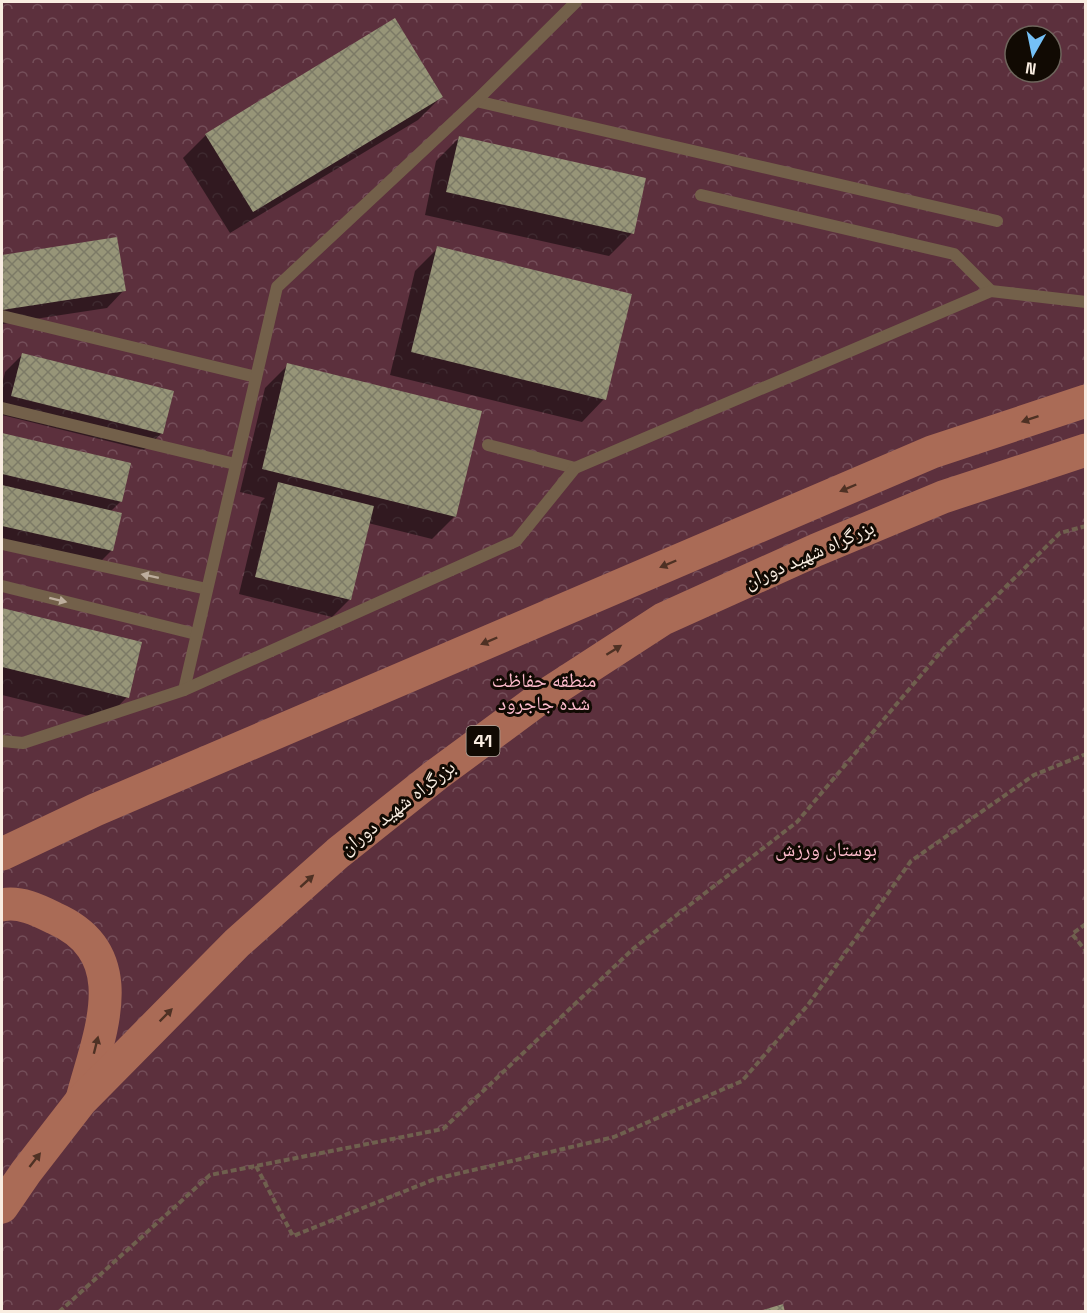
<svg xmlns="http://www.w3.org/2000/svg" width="1087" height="1313" font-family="'Space Grotesk','Noto Naskh Arabic',sans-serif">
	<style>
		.park { fill: url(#park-crowns); fill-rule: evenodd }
		.shadow { fill: #0007 }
		.building { fill: url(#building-cross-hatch) }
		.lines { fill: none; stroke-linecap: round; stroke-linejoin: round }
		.path { stroke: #6f604e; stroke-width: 4; stroke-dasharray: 6 3; stroke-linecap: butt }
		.service { stroke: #73604a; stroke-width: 12 }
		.trunk { stroke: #aa6b56; stroke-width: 33 }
		.oneway { fill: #4e3124 }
		.oneway2 { fill: #bdae9d }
		.labels { text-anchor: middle; stroke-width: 6; stroke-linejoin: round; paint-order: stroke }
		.shield { fill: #110a03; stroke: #b3a99e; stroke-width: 1.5 }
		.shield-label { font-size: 18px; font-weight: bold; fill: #f9ede1 }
		.street-label { font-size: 20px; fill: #f9ede1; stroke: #110a03 }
		.park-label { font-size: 20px; fill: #ffbccd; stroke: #110a03 }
	</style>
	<defs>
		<pattern id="park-crowns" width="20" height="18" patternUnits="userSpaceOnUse" patternTransform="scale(1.5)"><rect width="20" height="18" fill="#5c303d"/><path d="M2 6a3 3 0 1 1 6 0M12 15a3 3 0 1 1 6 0" fill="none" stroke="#744e59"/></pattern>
		<pattern id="building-cross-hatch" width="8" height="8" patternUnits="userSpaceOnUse" patternTransform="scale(1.5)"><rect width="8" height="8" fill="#979578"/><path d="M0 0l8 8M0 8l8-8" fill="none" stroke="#7c7a66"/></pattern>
	</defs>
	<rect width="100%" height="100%" fill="#2f1e09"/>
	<path class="park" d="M 2,2 L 1085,2 L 1085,1311 L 2,1312 ZM 1015,36 L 1051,36 L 1051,72 L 1015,72 Z"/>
	<g class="shadow">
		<polygon points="441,97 418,120 230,233 183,158 206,135"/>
		<polygon points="459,138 632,233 609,256 425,215 436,161"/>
		<polygon points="116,238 124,290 107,308 2,324 2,256"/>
		<polygon points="438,248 604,399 582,422 390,375 415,271"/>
		<polygon points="22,355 162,433 144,450 2,415 2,385 5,372"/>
		<polygon points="288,365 455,516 432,539 368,523 350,599 332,617 239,594 261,502 265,498 240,492 265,388"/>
		<polygon points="2,434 129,464 121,501 110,512 111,551 94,568 2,547"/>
		<polygon points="2,609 140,643 127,697 105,720 2,695"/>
	</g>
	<g class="building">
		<polygon points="395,18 443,97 253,212 205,134"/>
		<polygon points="459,136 646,178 634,234 446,192"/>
		<polygon points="117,237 126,291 2,310 2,255"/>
		<polygon points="437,246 632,294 606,400 411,352"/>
		<polygon points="22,353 174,391 163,434 11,396"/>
		<polygon points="287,363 482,411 456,517 262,469"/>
		<polygon points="2,433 131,463 122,502 2,474"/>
		<polygon points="278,482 374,506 351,600 255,577"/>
		<polygon points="2,485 122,513 113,551 2,526"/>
		<polygon points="2,608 142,642 129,698 2,667"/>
		<polygon points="783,1304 785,1312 759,1312 759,1311"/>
	</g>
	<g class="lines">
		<g class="path">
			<polyline points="1086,924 1072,934 1086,951"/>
			<polyline points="256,1166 293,1236 435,1179 614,1137 742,1081 808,1005 911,861 1034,775 1086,754"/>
			<polyline points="59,1312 210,1175 443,1129 634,948 797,822 944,648 1060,533 1086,526"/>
		</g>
		<g class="service">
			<polyline points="476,101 997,221"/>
			<polyline points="701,195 954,254 991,291"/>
			<polyline points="2,316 256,377"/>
			<polyline points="2,408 235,464"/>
			<polyline points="488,445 575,468"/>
			<polyline points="2,544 207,589"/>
			<polyline points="2,586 196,634"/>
			<polyline points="184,690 277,287 476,101 576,2"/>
			<polyline points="2,741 23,743 184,690 516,541 575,468 991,291 1086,302"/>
		</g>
		<g class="trunk">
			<polyline points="2,854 95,810 932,452 1086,401"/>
			<path d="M 2,905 C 19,901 38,910 54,918 C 136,954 99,1034 82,1099"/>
			<polyline points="2,1207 26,1172 81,1101 237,943 338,853 436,775 535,702 663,619 816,550 943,497 1086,450"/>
		</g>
	</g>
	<defs><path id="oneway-solid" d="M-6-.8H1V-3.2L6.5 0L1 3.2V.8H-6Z" transform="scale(1.5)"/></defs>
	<g class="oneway">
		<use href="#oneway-solid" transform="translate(1030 419) rotate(161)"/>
		<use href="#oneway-solid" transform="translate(848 488) rotate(157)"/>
		<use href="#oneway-solid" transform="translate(668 564) rotate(157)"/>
		<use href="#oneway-solid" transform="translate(489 641) rotate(157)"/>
		<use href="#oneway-solid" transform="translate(614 650) rotate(-32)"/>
		<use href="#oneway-solid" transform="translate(307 881) rotate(-42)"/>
		<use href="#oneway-solid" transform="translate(166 1015) rotate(-45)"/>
		<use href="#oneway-solid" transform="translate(96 1045) rotate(-76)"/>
		<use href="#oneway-solid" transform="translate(35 1160) rotate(-52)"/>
	</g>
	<g class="oneway2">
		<use href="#oneway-solid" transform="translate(150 576) rotate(-168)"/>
		<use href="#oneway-solid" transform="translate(58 600) rotate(14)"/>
	</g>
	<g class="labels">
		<rect class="shield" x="466.5" y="726" width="33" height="30" rx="4.5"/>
		<g class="shield-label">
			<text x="483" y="747">41</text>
		</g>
		<g class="street-label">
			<text transform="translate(809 554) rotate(-24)" y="7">بزرگراه شهید دوران</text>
			<text transform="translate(397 807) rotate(-38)" y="7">بزرگراه شهید دوران</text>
		</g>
		<g class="park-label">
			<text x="544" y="687">منطقه حفاظت<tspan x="544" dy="23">شده جاجرود</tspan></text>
			<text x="826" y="856">بوستان ورزش</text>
		</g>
	</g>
	<rect width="1087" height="1313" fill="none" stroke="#f9ede1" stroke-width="6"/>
	<g transform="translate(1033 54) rotate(189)"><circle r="28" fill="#110a03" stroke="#6e655c" stroke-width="1.5"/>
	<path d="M0-4.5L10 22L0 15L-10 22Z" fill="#75c0f6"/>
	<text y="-9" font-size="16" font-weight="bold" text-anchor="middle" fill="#f9ede1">N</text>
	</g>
</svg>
